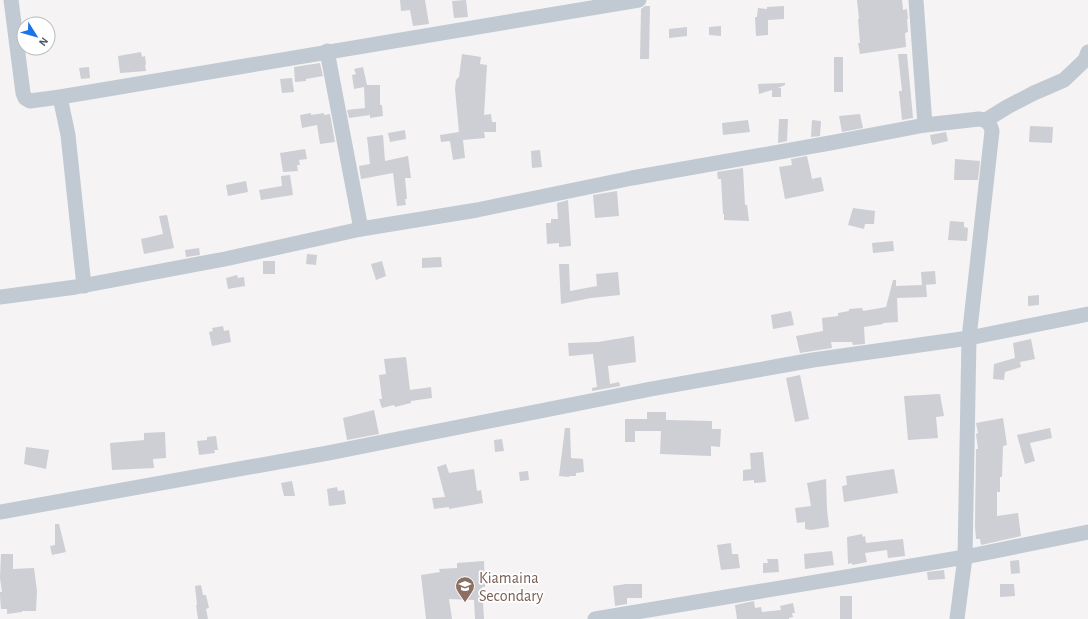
<svg xmlns="http://www.w3.org/2000/svg" width="1088" height="619" font-family="'Alegreya Sans',sans-serif">
	<style>
		.building { fill: #cdcfd5 }
		.lines { fill: none; stroke-linecap: round; stroke-linejoin: round }
		.minor { stroke: #c1cad2; stroke-width: 15 }
		.labels { text-anchor: middle; stroke-width: 3.5; stroke-linejoin: round; paint-order: stroke }
		.education-label { font-size: 16px; fill: #785e54; stroke: #fff; text-anchor: start }
	</style>
	<rect width="100%" height="100%" fill="#f5f3f3"/>
	<g class="building">
		<polygon points="400,0 425,0 429,24 413,26 410,10 401,11"/>
		<polygon points="466,0 468,17 454,18 452,1"/>
		<polygon points="857,0 902,0 903,10 907,9 908,19 907,19 908,32 905,33 906,47 860,54 858,43 860,43 858,19 859,19"/>
		<polygon points="645,6 650,6 649,59 640,59 641,9"/>
		<polygon points="784,6 784,19 768,20 768,35 756,36 755,17 757,17 758,8 767,9 767,7"/>
		<polygon points="721,26 721,36 709,35 709,27"/>
		<polygon points="687,27 687,36 669,38 669,29"/>
		<polygon points="141,52 142,57 145,56 146,65 145,65 146,71 120,73 118,56"/>
		<polygon points="462,54 481,57 480,64 487,65 484,115 491,114 492,122 496,122 496,132 484,132 485,138 463,140 465,158 453,160 450,141 441,142 440,135 459,132 455,89 456,80 459,77"/>
		<polygon points="898,54 907,54 913,118 902,120 899,91 902,91"/>
		<rect x="834" y="57" width="9" height="35"/>
		<polygon points="320,63 323,76 306,79 306,81 295,82 294,67"/>
		<polygon points="89,67 90,78 81,79 79,68"/>
		<polygon points="363,67 367,85 380,85 380,105 382,105 383,116 370,118 370,115 349,118 347,110 365,108 364,87 354,89 352,75 356,74 354,69"/>
		<polygon points="292,78 294,92 282,93 280,79"/>
		<polygon points="785,83 785,85 778,88 781,88 781,97 772,97 772,90 759,94 758,84"/>
		<polygon points="311,113 311,115 324,113 324,115 330,114 335,142 320,144 317,125 302,128 300,115"/>
		<polygon points="860,114 863,128 842,132 839,116"/>
		<polygon points="779,119 788,119 787,141 778,143"/>
		<polygon points="748,120 750,132 723,135 722,123"/>
		<polygon points="812,120 821,121 820,136 811,137"/>
		<polygon points="1030,126 1053,127 1052,143 1029,142"/>
		<polygon points="405,130 406,139 390,142 388,133"/>
		<polygon points="946,132 948,141 932,145 930,135"/>
		<polygon points="383,135 385,161 408,156 411,178 405,178 407,199 405,199 406,205 397,206 393,173 361,179 359,166 370,164 367,137"/>
		<polygon points="305,149 307,159 299,160 300,165 297,165 298,171 283,172 280,153"/>
		<polygon points="540,150 542,167 532,168 531,151"/>
		<polygon points="807,156 812,179 821,177 824,191 785,199 779,167 792,165 791,159"/>
		<polygon points="955,159 980,161 978,180 954,180"/>
		<polygon points="743,168 745,205 747,205 749,221 724,220 724,214 723,214 721,179 718,179 717,172"/>
		<polygon points="290,175 293,195 261,200 259,190 282,186 281,176"/>
		<polygon points="246,181 248,192 228,196 226,185"/>
		<polygon points="617,191 619,216 595,218 593,195"/>
		<polygon points="568,200 571,246 559,247 559,243 547,244 546,223 551,223 551,219 558,219 557,203"/>
		<polygon points="853,208 875,211 874,224 865,224 864,229 848,225"/>
		<polygon points="167,215 174,248 144,254 141,239 163,234 159,216"/>
		<polygon points="950,221 964,222 964,227 968,228 967,241 948,240"/>
		<polygon points="893,241 894,251 873,253 872,243"/>
		<polygon points="199,248 200,255 186,257 185,250"/>
		<polygon points="307,254 317,255 316,265 306,264"/>
		<polygon points="441,257 442,267 422,268 422,258"/>
		<rect x="263" y="261" width="12" height="13"/>
		<polygon points="382,261 386,276 376,280 371,264"/>
		<polygon points="559,264 569,264 570,291 597,286 596,274 618,272 620,295 591,298 561,304"/>
		<polygon points="935,271 936,284 924,285 926,285 927,297 897,298 898,322 883,323 883,324 864,327 865,344 853,345 852,342 831,342 832,348 800,353 796,336 823,331 822,318 838,316 838,313 849,311 849,309 862,308 863,311 886,307 893,280 896,280 896,286 922,285 921,272"/>
		<polygon points="237,275 238,278 244,277 245,286 228,289 226,278"/>
		<polygon points="1039,295 1039,305 1028,306 1028,296"/>
		<polygon points="791,311 794,325 773,329 771,315"/>
		<polygon points="223,326 224,331 229,330 231,342 212,346 209,332 213,331 212,328"/>
		<polygon points="634,336 636,362 608,366 610,384 619,382 620,386 592,391 592,388 597,387 593,354 569,356 568,343 598,342"/>
		<polygon points="1031,339 1035,359 1020,362 1021,367 1005,372 1004,380 993,379 994,364 1015,358 1013,343"/>
		<polygon points="406,357 410,390 431,387 432,398 411,401 411,403 395,407 394,405 382,408 379,399 382,399 379,375 386,374 384,359"/>
		<polygon points="800,375 809,419 795,422 786,378"/>
		<polygon points="940,394 944,416 936,417 938,438 908,440 904,396"/>
		<polygon points="374,410 379,434 347,440 343,418"/>
		<polygon points="647,412 666,412 666,420 712,421 712,429 721,429 720,447 711,446 711,456 660,454 661,431 635,431 635,442 625,442 625,419 647,419"/>
		<polygon points="1003,418 1007,445 1003,446 1002,477 1000,477 1000,492 997,492 997,516 1018,513 1021,536 981,545 980,539 976,539 975,527 976,449 978,449 976,434 978,433 976,423"/>
		<polygon points="565,428 570,428 571,458 583,459 584,472 576,473 576,476 569,476 569,477 559,476"/>
		<polygon points="1050,428 1052,438 1030,443 1035,461 1025,464 1017,435"/>
		<polygon points="165,432 166,458 153,459 154,468 112,470 110,443 144,440 144,433"/>
		<polygon points="216,436 218,450 214,450 215,453 199,455 197,441 207,440 207,437"/>
		<polygon points="502,439 504,451 495,452 494,440"/>
		<polygon points="26,447 49,450 46,469 24,464"/>
		<polygon points="763,452 766,482 754,483 754,480 743,481 743,470 751,469 750,453"/>
		<polygon points="446,464 449,473 474,469 477,491 481,490 483,503 449,509 449,507 434,509 432,498 445,497 437,467"/>
		<polygon points="894,469 898,493 844,502 842,486 847,485 846,476"/>
		<polygon points="528,471 529,480 520,481 519,472"/>
		<polygon points="826,479 827,510 829,527 811,530 805,529 805,522 797,523 795,508 811,506 807,483"/>
		<polygon points="292,481 295,496 284,496 281,483"/>
		<polygon points="337,487 338,491 344,490 346,504 329,506 327,489"/>
		<polygon points="55,524 59,524 66,552 52,555 50,546 55,545"/>
		<polygon points="862,534 863,537 865,536 866,543 903,539 905,556 888,558 887,550 865,553 867,562 852,565 852,563 848,564 847,537"/>
		<polygon points="731,543 732,554 738,554 740,568 721,570 717,545"/>
		<polygon points="832,551 834,565 805,569 804,554"/>
		<polygon points="1,554 13,554 13,569 34,568 37,591 36,611 22,611 22,612 7,614 7,609 1,609 0,596 0,592 2,592 0,578"/>
		<polygon points="767,559 778,559 779,572 763,573 763,563 768,563"/>
		<polygon points="1019,560 1020,573 1011,574 1010,561"/>
		<polygon points="484,561 485,587 482,587 484,619 475,619 474,600 449,599 452,619 426,619 421,575 440,572 439,569 457,568 457,563"/>
		<polygon points="944,570 945,579 928,580 927,572"/>
		<polygon points="626,584 642,584 642,598 627,598 627,604 615,606 613,586"/>
		<polygon points="1000,584 1014,584 1015,596 1000,597"/>
		<polygon points="201,585 203,595 206,595 209,608 206,609 208,619 198,619 196,605 197,605 195,586"/>
		<rect x="840" y="596" width="12" height="23"/>
		<polygon points="754,601 755,608 761,607 762,612 781,610 780,606 793,603 795,613 792,613 793,617 789,618 789,619 737,619 735,605"/>
	</g>
	<g class="lines">
		<g class="minor">
			<polyline points="11,0 23,93 25,98 30,101 60,97 639,0"/>
			<path d="M 916,0 L 925,125 L 979,119 C 987,120 990,123 992,131 L 969,338 L 965,557 L 957,619"/>
			<polyline points="327,51 361,229"/>
			<polyline points="60,97 68,135 84,286"/>
			<polyline points="986,120 1007,107 1034,93 1064,80 1085,60 1088,52"/>
			<polyline points="0,297 76,287 225,259 361,229 477,210 632,178 830,143 925,125"/>
			<polyline points="0,512 328,453 651,389 813,360 969,338 1088,314"/>
			<polyline points="595,619 965,557 1088,532"/>
		</g>
	</g>
	<defs>
		<symbol id="school-pin" viewBox="-11 -11 22 30"><path d="M0 17L-7.5 6A9.5 9.5 0 1 1 7.5 6Z" fill="#8d6e63" stroke="#fff"/><path d="M0-5L7-2L0 1L-7-2ZM-4 1L0 2.5L4 1V4Q0 6-4 4Z" fill="#fff"/></symbol>
	</defs>
	<g fill-rule="evenodd">
		<use href="#school-pin" x="454" y="575" width="22" height="30"/>
	</g>
	<g class="labels">
		<g class="education-label">
			<text x="479" y="583">Kiamaina<tspan x="479" dy="18">Secondary</tspan></text>
		</g>
	</g>
	<g transform="translate(36 36) rotate(127)"><circle r="19" fill="#ffffff" stroke="#b7bbc0"/>
	<path d="M0-3L7 15L0 10L-7 15Z" fill="#1a73e8"/>
	<text y="-6" font-size="11" font-weight="bold" text-anchor="middle" fill="#4a5661">N</text>
	</g>
</svg>
